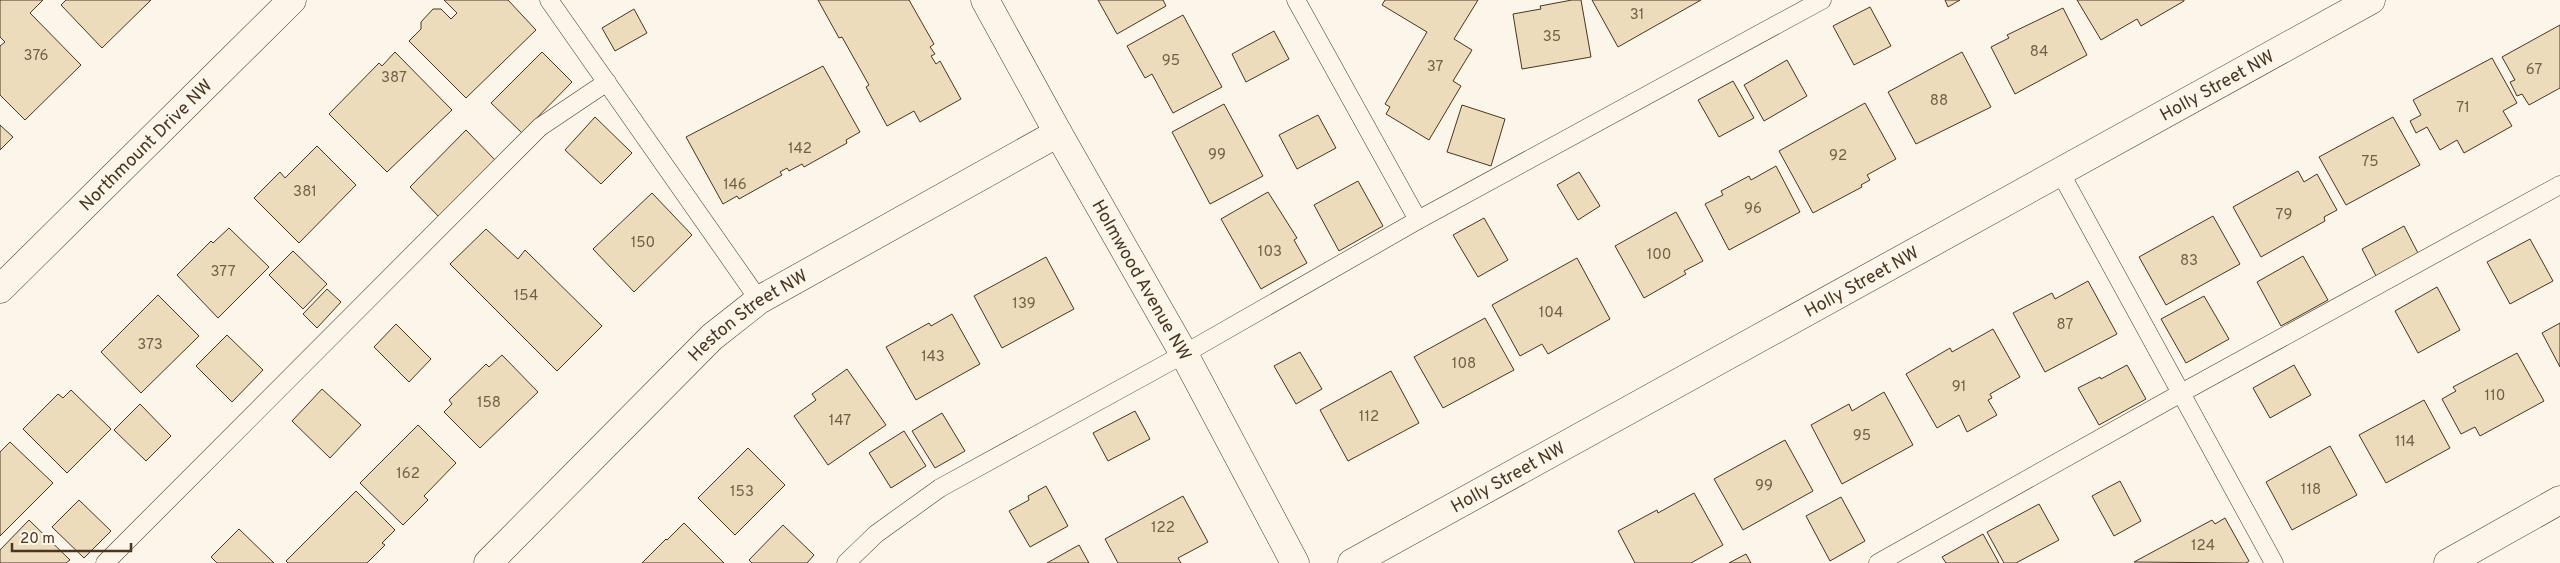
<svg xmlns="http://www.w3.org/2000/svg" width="2560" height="563" font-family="Overpass,sans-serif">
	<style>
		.building { fill: #ecdcbc; stroke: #4a3520 }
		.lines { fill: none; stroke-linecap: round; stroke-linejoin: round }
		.lane-casing { stroke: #4a3520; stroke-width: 19 }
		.street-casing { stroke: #4a3520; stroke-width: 29 }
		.secondary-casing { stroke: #4a3520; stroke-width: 29 }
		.lane { stroke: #fbf6e9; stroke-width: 18 }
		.street { stroke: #fbf6e9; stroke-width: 28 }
		.secondary { stroke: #fbf6e9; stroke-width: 28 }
		.labels { text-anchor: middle; stroke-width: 4; stroke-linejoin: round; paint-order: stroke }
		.number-label { font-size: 15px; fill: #725f47 }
		.street-label { font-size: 18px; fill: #4a3520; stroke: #fbf6e9 }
	</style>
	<rect width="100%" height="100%" fill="#fbf6e9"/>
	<g class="building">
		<polygon points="0,0 43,0 30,13 81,65 25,120 0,95 0,46 5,42 0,37"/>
		<polygon points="66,0 151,0 102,48 61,5"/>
		<polygon points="444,0 508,0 536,30 466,98 409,41 421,29 421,22 433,9 441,9 451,19 457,13"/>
		<polygon points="818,0 909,0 934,44 930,47 935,54 931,56 936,64 940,61 961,99 920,122 914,111 887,126 866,87 869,85 842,37 839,38"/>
		<polygon points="1098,0 1163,0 1166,6 1117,34"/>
		<polygon points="1385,0 1478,0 1454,39 1472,50 1453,81 1461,86 1429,140 1386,114 1390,107 1385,104 1427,32 1382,5"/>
		<polygon points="1572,0 1581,0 1591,57 1522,69 1513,14 1541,9 1540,6"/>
		<polygon points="1592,0 1701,0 1618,47"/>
		<polygon points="1945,0 1960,0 1948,7"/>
		<polygon points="2077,0 2184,0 2184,1 2141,26 2137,19 2101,40"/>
		<polygon points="1870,7 1891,46 1854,65 1833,26"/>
		<polygon points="2063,8 2087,55 2015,94 1991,47 2009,38 2007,35"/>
		<polygon points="634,9 647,33 615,51 602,28"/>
		<polygon points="1183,15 1222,87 1173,113 1152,74 1145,78 1127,46"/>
		<polygon points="2560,25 2560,88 2529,105 2522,94 2517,96 2510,82 2515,80 2502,57"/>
		<polygon points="1274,31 1289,59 1246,82 1232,54"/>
		<polygon points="395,52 452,110 387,172 329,114 379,63 382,66"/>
		<polygon points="542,52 572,82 522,133 491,103"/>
		<polygon points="1962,52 1991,107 1916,144 1888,92"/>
		<polygon points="2492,58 2517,103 2503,111 2512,126 2464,153 2457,140 2440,150 2427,127 2416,133 2410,121 2421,115 2413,100"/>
		<polygon points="1787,60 1807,96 1764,121 1744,85"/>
		<polygon points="823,66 860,132 846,140 847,143 804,167 802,164 789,171 787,168 780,172 782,175 739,199 737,196 723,204 686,137"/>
		<polygon points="1733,81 1754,118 1719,137 1698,100"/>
		<polygon points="1865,103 1896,159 1867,175 1870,180 1861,185 1862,187 1813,213 1779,151"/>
		<polygon points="1224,104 1263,176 1210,204 1172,132"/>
		<polygon points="1462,105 1505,119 1491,166 1447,152"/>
		<polygon points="1318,115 1336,148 1297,169 1279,135"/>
		<polygon points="595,117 632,153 601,184 565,150"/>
		<polygon points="2393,117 2420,165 2346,205 2319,157"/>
		<polygon points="0,125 13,137 0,150"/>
		<polygon points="466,130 496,161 440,218 410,187"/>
		<polygon points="317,146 356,185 299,243 254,198 280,172 285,178"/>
		<polygon points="1776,166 1800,212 1729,250 1705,204 1723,195 1721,191 1749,176 1751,180"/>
		<polygon points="2298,171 2304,182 2317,174 2337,210 2324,217 2325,221 2261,257 2233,207"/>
		<polygon points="1579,172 1600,206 1578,220 1557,185"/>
		<polygon points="1358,181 1383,226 1339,251 1314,205"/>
		<polygon points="1268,192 1297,238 1294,240 1307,263 1261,289 1221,219"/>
		<polygon points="652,193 692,235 634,292 593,249"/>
		<polygon points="1676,212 1703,261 1684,271 1686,274 1644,298 1615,246"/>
		<polygon points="2213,216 2240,264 2166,305 2139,257"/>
		<polygon points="1484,218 1508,260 1478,277 1453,235"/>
		<polygon points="2404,226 2418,253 2376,276 2362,249"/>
		<polygon points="229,228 269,267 218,318 177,275 211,241 213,243"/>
		<polygon points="486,229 518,259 525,250 602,326 557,371 450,264"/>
		<polygon points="2530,239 2553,281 2510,304 2487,262"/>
		<polygon points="293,251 327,284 303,309 269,275"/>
		<polygon points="2303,256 2328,300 2281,326 2257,282"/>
		<polygon points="1046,257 1074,309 1002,348 974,296"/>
		<polygon points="1577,258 1610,319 1548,354 1542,344 1520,356 1492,305"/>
		<polygon points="2088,281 2117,334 2045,372 2013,313 2052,293 2055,299"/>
		<polygon points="2437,287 2460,330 2418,353 2395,311"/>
		<polygon points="327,289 341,302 317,328 303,314"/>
		<polygon points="158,295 199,336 141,393 101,352"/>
		<polygon points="2204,296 2229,339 2186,363 2161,319"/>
		<polygon points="952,314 980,364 916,400 886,347 929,323 931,326"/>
		<polygon points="1485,318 1514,370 1443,408 1414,357"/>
		<polygon points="2560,323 2560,367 2542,333"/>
		<polygon points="396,324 431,359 409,382 374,347"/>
		<polygon points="1993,329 2020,377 1990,394 1992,398 1988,400 1997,415 1967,432 1959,415 1937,428 1906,374 1950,348 1952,352"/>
		<polygon points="227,335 263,370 232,402 196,366"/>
		<polygon points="1300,352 1322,389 1296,404 1274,366"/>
		<polygon points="2517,353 2544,401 2480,436 2475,427 2461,434 2442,399 2456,391 2453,387"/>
		<polygon points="502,355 538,392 480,448 444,412 452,404 449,400 486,364 489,367"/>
		<polygon points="2127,365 2146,399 2099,425 2078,388 2100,377 2101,379"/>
		<polygon points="2294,365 2311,395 2270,418 2253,388"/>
		<polygon points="847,369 886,425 828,465 794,416 816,400 812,394"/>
		<polygon points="1391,371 1419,423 1348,461 1320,410"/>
		<polygon points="322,389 361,425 330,458 292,421"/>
		<polygon points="71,390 111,429 67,473 23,429 58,394 63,398"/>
		<polygon points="1884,392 1913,445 1842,484 1811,425 1849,404 1852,411"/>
		<polygon points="2424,400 2450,448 2386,483 2359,435"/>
		<polygon points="140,404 171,436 146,461 114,430"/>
		<polygon points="1135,411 1150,439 1108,461 1093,433"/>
		<polygon points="942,413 965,451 935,468 912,431"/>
		<polygon points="418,425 456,463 424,496 428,500 403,525 360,483"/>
		<polygon points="904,431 926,466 891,488 869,453"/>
		<polygon points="1785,440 1813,491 1743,530 1714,479"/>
		<polygon points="10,442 53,483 0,536 0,452"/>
		<polygon points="2330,446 2357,495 2292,530 2266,482"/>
		<polygon points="748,448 785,485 735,535 698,498"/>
		<polygon points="2120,481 2141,521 2114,536 2092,496"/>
		<polygon points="1046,486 1068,526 1030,547 1009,511 1029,500 1028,496"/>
		<polygon points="356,491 395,530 382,543 385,545 367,563 288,563 286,561"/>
		<polygon points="1694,493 1723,545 1691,563 1635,563 1618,531 1657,510 1658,513"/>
		<polygon points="1183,496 1208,542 1178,558 1181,563 1118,563 1105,539"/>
		<polygon points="1841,497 1865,541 1830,561 1806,516"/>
		<polygon points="79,500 111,531 84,558 52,527"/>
		<polygon points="2039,504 2059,540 2016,563 2004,563 1987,532"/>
		<polygon points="2225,518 2249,561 2246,563 2134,562 2212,520 2215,524"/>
		<polygon points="29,520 70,560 66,563 0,563 0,550"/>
		<polygon points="684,523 724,563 642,563 666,539 667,540"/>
		<polygon points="783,525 814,555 807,563 752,563 749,560"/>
		<polygon points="239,529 274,563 217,563 211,557"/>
		<polygon points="1983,534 1999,563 1946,563 1942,557"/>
		<polygon points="1079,545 1089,563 1047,563"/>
		<polygon points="1746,554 1751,563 1729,563"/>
	</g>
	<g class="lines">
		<defs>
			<g id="lane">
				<polyline points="549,0 759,300"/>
				<polyline points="1296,0 1418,220"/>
				<polyline points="2060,172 2274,563"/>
				<polyline points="105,563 540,127 607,82"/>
				<polyline points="846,563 876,534 940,488 1184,354 1418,220 1822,0"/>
				<polyline points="1878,563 2183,392 2560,185"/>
			</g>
			<g id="street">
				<path id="s1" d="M 985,0 L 1058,133 L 1184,354 L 1295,563"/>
				<path id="s2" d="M 488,563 L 712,337 L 759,300 L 1058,133"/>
				<path id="s3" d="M 1352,563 L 2371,0"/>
				<polyline points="2448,563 2560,500"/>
			</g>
			<g id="secondary">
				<path id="s4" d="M 0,289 L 292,0"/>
			</g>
		</defs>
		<use href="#lane" class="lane-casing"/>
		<use href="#street" class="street-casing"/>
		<use href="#secondary" class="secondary-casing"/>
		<use href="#lane" class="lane"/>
		<use href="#street" class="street"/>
		<use href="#secondary" class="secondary"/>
	</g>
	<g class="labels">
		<g class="number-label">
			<text x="1637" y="19">31</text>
			<text x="1552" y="41">35</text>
			<text x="2039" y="56">84</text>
			<text x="36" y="60">376</text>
			<text x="1171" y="65">95</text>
			<text x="1435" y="71">37</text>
			<text x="2534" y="74">67</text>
			<text x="394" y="82">387</text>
			<text x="1939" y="105">88</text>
			<text x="2463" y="112">71</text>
			<text x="800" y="153">142</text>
			<text x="1217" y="159">99</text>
			<text x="1838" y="160">92</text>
			<text x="2370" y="166">75</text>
			<text x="735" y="189">146</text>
			<text x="305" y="196">381</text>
			<text x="1753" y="213">96</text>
			<text x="2284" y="219">79</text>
			<text x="643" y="247">150</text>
			<text x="1270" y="256">103</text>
			<text x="1659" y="259">100</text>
			<text x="2189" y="265">83</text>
			<text x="223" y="276">377</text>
			<text x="526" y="300">154</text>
			<text x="1024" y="308">139</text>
			<text x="1551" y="317">104</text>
			<text x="2065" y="329">87</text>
			<text x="150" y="349">373</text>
			<text x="933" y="361">143</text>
			<text x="1464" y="368">108</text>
			<text x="1959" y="391">91</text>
			<text x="2495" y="400">110</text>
			<text x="489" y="407">158</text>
			<text x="1369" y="421">112</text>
			<text x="840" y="425">147</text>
			<text x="1862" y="440">95</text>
			<text x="2405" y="446">114</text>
			<text x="408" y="478">162</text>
			<text x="1764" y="490">99</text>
			<text x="2311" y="494">118</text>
			<text x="742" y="496">153</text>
			<text x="1163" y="532">122</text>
			<text x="2203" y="550">124</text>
		</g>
		<g class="street-label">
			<text dy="6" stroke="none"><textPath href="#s3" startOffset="988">Holly Street NW</textPath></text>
			<text dy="6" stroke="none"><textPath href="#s4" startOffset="205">Northmount Drive NW</textPath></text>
			<text dy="6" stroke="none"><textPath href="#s1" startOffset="321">Holmwood Avenue NW</textPath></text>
			<text dy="6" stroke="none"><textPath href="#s3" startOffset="582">Holly Street NW</textPath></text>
			<text dy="6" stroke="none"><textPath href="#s2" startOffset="360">Heston Street NW</textPath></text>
			<text dy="6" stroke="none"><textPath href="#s3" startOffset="178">Holly Street NW</textPath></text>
		</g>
	</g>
	<path d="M12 543v8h119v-8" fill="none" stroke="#4a3520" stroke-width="2.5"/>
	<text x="20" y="543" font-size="15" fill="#4a3520" stroke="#fbf6e9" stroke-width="4" paint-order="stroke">20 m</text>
</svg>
